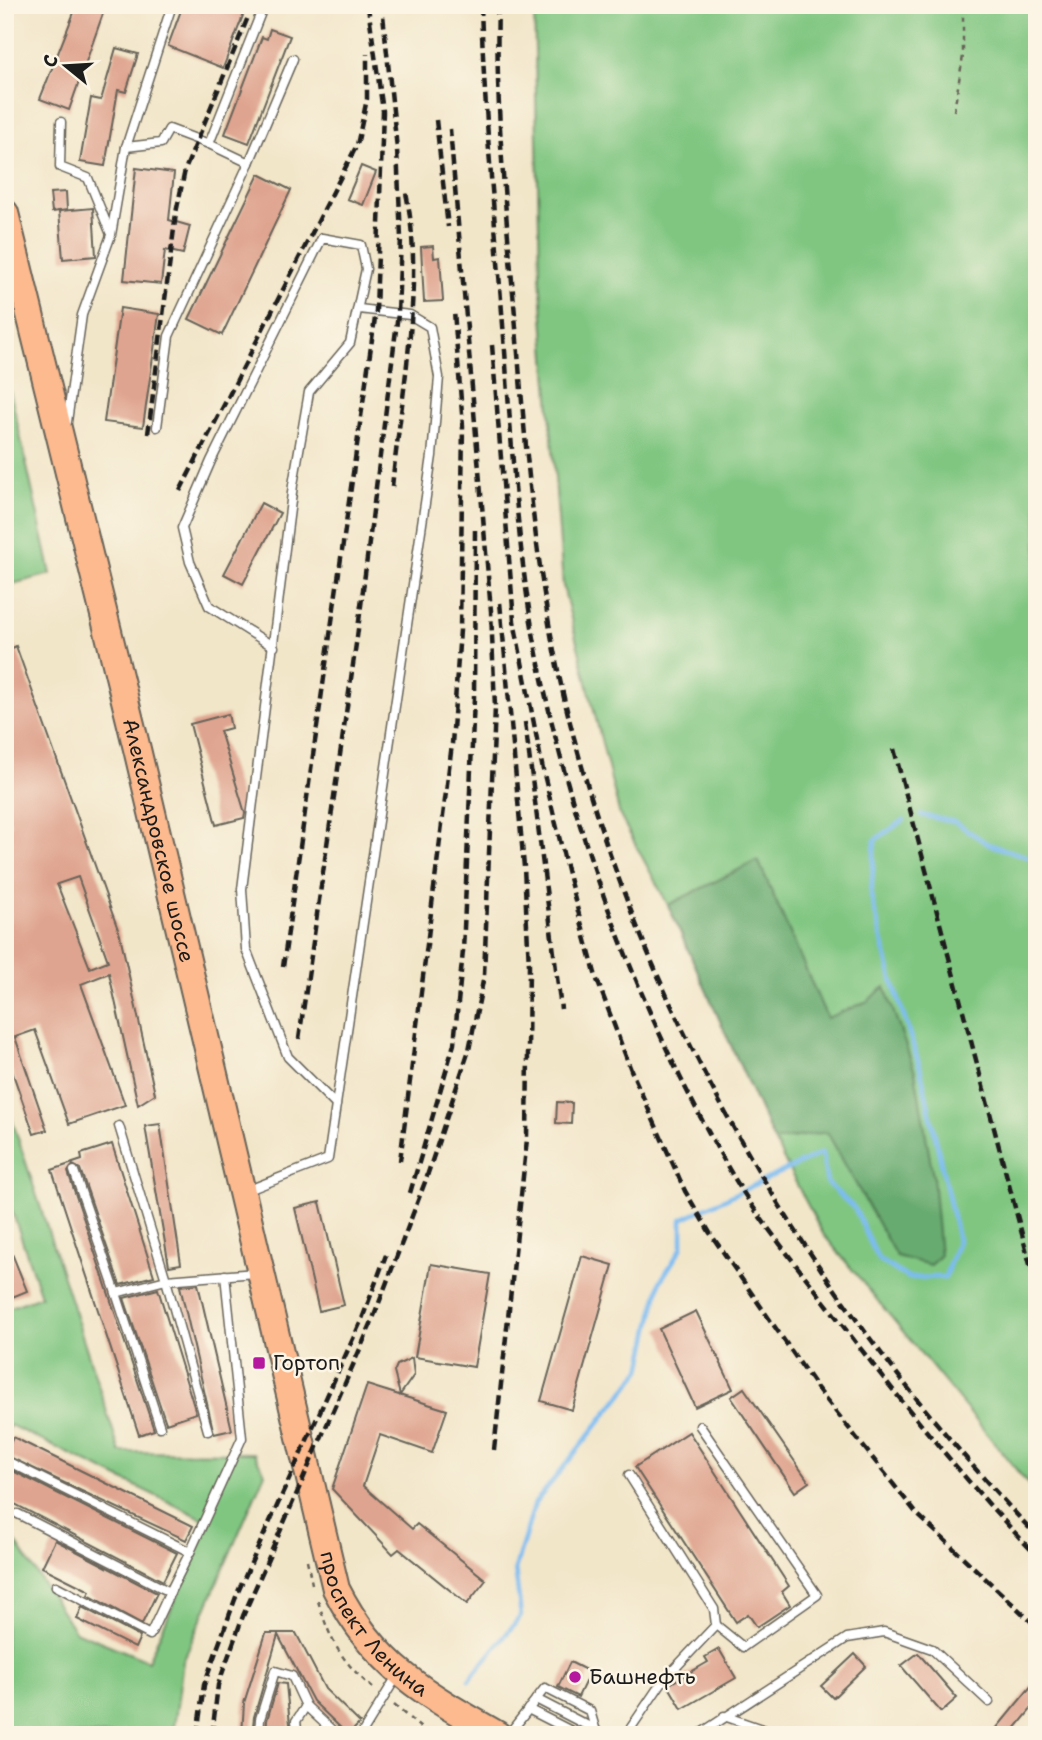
<svg xmlns="http://www.w3.org/2000/svg" width="1042" height="1740" font-family="'Shantell Sans',sans-serif">
	<style>
		.green { fill: #80c681; stroke: #4e714e; stroke-width: 2 }
		.forest { fill: #68ab6f; stroke: #426446; stroke-width: 2 }
		.lines { fill: none; stroke-linecap: round; stroke-linejoin: round }
		.stream { stroke: #7cbcf1; stroke-width: 4.5 }
		.building { fill: #dfa48f; fill-rule: evenodd }
		.lane-casing { stroke: #676359; stroke-width: 11 }
		.primary-casing { stroke: #676359; stroke-width: 30 }
		.path { stroke: #676359; stroke-width: 2.5; stroke-dasharray: 5 5; stroke-linecap: butt }
		.lane { stroke: #fff; stroke-width: 8 }
		.primary { stroke: #fcba8e; stroke-width: 26 }
		.rail { stroke: #1c1c1c; stroke-width: 4.5; stroke-dasharray: 10 5; stroke-linecap: butt }
		.poi-dot { fill: #b5179e; stroke: #fcf5e5; stroke-width: 2.5 }
		.labels { text-anchor: middle; stroke-width: 5; stroke-linejoin: round; paint-order: stroke }
		.street-label { font-size: 21px; fill: #1c1c1c; stroke: #fcf5e5 }
		.poi-label { font-size: 21px; fill: #1c1c1c; stroke: #fcf5e5; text-anchor: start }
	</style>
	<rect width="100%" height="100%" fill="#fcf5e5"/>
	<filter id="ink" filterUnits="userSpaceOnUse"><feTurbulence type="fractalNoise" baseFrequency=".0143" numOctaves="2"/><feDisplacementMap in="SourceGraphic" scale="14" xChannelSelector="R" yChannelSelector="G"/><feConvolveMatrix kernelMatrix="1 2 1 2 8 2 1 2 1" color-interpolation-filters="sRGB"/></filter>
	<filter id="wash" filterUnits="userSpaceOnUse"><feTurbulence type="fractalNoise" baseFrequency=".00686" numOctaves="4" result="noise"/><feDisplacementMap in="SourceGraphic" scale="28" xChannelSelector="R" yChannelSelector="G"/><feGaussianBlur stdDeviation="1.57" result="paint"/><feColorMatrix in="noise" values="0 0 0 0 0 0 0 0 0 0 0 0 0 0 0 0 0 1.4 0 .05"/><feComposite in="paint" operator="in"/></filter>
	<g filter="url(#wash)">
		<rect width="100%" height="100%" fill="#f2e6c9"/>
		<g class="green">
			<polygon points="534,5 1037,5 1037,1495 823,1234 774,1141 668,905 620,816 563,586 540,276"/>
			<polygon points="5,368 51,574 5,586"/>
			<polygon points="5,1098 120,1452 254,1453 265,1473 183,1661 173,1735 5,1735 5,1526 75,1631 148,1661 210,1522 10,1425 5,1434 5,1309 41,1296 5,1190"/>
		</g>
		<polygon class="forest" points="758,860 827,1018 866,1002 885,987 915,1072 933,1176 940,1256 930,1265 896,1256 827,1132 774,1141 668,905"/>
		<g class="lines">
			<g class="stream">
				<polyline points="921,815 955,822 988,844 1037,860"/>
				<polyline points="469,1680 521,1616 515,1569 535,1503 641,1370 660,1282 682,1247 682,1219 822,1153 827,1183 855,1209 878,1259 908,1278 945,1277 958,1240 920,1067 892,979 871,896 875,840 904,820"/>
			</g>
		</g>
		<g id="blocks">
			<g class="building">
				<polygon points="77,5 106,5 69,110 40,99"/>
				<polygon points="183,5 247,5 223,68 168,46"/>
				<polygon points="270,29 290,36 249,143 225,134 262,37 267,39"/>
				<polygon points="116,48 138,54 126,92 118,90 105,166 80,162 91,98 101,100"/>
				<polygon points="361,166 376,172 363,205 347,199"/>
				<polygon points="136,168 174,173 169,220 190,226 183,254 165,250 161,284 124,280"/>
				<polygon points="259,174 291,190 222,335 189,319"/>
				<polygon points="66,192 67,210 60,211 93,208 96,256 63,259 59,211 52,212 50,193"/>
				<polygon points="433,246 434,258 440,257 443,301 424,302 421,247"/>
				<polygon points="120,308 159,314 143,427 104,422"/>
				<polygon points="261,503 280,513 243,584 224,574"/>
				<path d="M 16,646 L 120,935 L 155,1094 L 138,1105 L 109,973 L 81,984 L 125,1105 L 69,1124 L 35,1030 L 15,1037 L 47,1130 L 34,1134 L 5,1051 L 5,963 L 9,962 L 5,950 L 5,825 L 11,824 L 5,808 L 5,652 ZM 78,877 L 108,961 L 90,968 L 57,884 Z"/>
				<polygon points="228,714 231,728 220,731 245,813 244,818 216,825 190,724"/>
				<polygon points="557,1102 572,1103 571,1124 556,1123"/>
				<polygon points="160,1124 181,1264 169,1266 145,1126"/>
				<polygon points="112,1144 154,1276 120,1285 80,1169 73,1165 68,1172 154,1430 139,1435 52,1170 82,1160 81,1154"/>
				<polygon points="320,1202 344,1305 319,1311 295,1208"/>
				<polygon points="5,1236 27,1291 5,1300"/>
				<polygon points="582,1256 613,1265 572,1410 541,1401"/>
				<polygon points="431,1264 490,1274 474,1367 415,1357"/>
				<polygon points="198,1284 232,1430 214,1434 180,1286"/>
				<polygon points="158,1289 196,1413 166,1423 124,1298"/>
				<polygon points="696,1311 733,1389 695,1407 659,1329"/>
				<polygon points="412,1358 414,1375 400,1395 394,1372 397,1365"/>
				<polygon points="367,1385 447,1410 432,1453 380,1435 363,1486 412,1529 417,1524 486,1580 467,1604 399,1549 393,1554 332,1489"/>
				<polygon points="744,1388 809,1482 795,1492 731,1397"/>
				<polygon points="689,1432 789,1586 782,1592 790,1605 757,1627 748,1614 736,1622 635,1467"/>
				<polygon points="13,1437 193,1526 186,1540 5,1455"/>
				<polygon points="5,1467 177,1553 163,1581 5,1499"/>
				<polygon points="55,1540 157,1593 142,1624 88,1595 90,1591 42,1567"/>
				<polygon points="82,1607 140,1637 135,1648 77,1619"/>
				<polygon points="266,1633 296,1633 325,1689 360,1723 348,1735 313,1701 278,1635 254,1717 252,1735 242,1735 244,1703"/>
				<polygon points="719,1649 736,1678 682,1709 668,1685 708,1662 705,1657"/>
				<polygon points="918,1653 957,1698 941,1712 901,1666"/>
				<polygon points="855,1654 866,1666 833,1698 821,1686"/>
				<polygon points="570,1662 590,1672 578,1697 558,1687"/>
				<polygon points="1037,1679 1037,1702 1010,1735 991,1735"/>
				<polygon points="278,1683 286,1684 291,1735 266,1735 267,1720"/>
			</g>
		</g>
	</g>
	<g filter="url(#ink)">
		<use href="#blocks" fill-opacity="0" stroke="#676359" stroke-width="2"/>
		<g class="lines">
			<defs>
				<g id="lane">
					<polyline points="61,122 60,167 88,178 110,232"/>
					<polyline points="126,147 161,143 169,129 209,144 264,5"/>
					<polyline points="249,163 293,59"/>
					<polyline points="67,422 82,315 111,235 126,147 172,5"/>
					<polyline points="157,427 169,336 249,163 209,144"/>
					<polyline points="274,647 209,606 190,562 182,528 211,461 322,238 361,245 366,269 350,343 309,392 293,485 242,889 246,949 288,1057 336,1105"/>
					<polyline points="119,1126 166,1280 208,1431"/>
					<polyline points="74,1171 116,1293"/>
					<polyline points="246,1191 328,1159 432,456 439,377 430,327 410,315 359,309"/>
					<polyline points="160,1427 116,1293 166,1280 256,1273"/>
					<polyline points="7,1461 190,1552 242,1438 225,1275"/>
					<polyline points="629,1475 714,1609 716,1625"/>
					<polyline points="18,1514 170,1592 190,1552"/>
					<polyline points="56,1586 150,1635 170,1592"/>
					<polyline points="536,1699 596,1730"/>
					<polyline points="528,1709 579,1735"/>
					<polyline points="724,1716 779,1735"/>
					<polyline points="259,1735 260,1719 275,1671 292,1676 306,1706 337,1735"/>
					<polyline points="298,1735 296,1721 306,1706"/>
					<polyline points="361,1735 397,1676"/>
					<polyline points="508,1735 545,1688 590,1711 597,1735"/>
					<polyline points="626,1735 662,1682 716,1625 743,1647 817,1595 700,1426"/>
					<polyline points="698,1735 847,1638 884,1632 932,1649 989,1702"/>
				</g>
				<g id="primary">
					<path id="s1" d="M 5,213 L 137,749 L 336,1589 C 375,1666 425,1694 498,1735"/>
				</g>
			</defs>
			<use href="#lane" class="lane-casing"/>
			<use href="#primary" class="primary-casing"/>
			<g class="path">
				<polyline points="954,111 963,56 963,5"/>
				<polyline points="307,1560 312,1584"/>
				<path d="M 318,1601 C 331,1643 341,1661 375,1690"/>
				<polyline points="394,1705 429,1735"/>
			</g>
			<use href="#lane" class="lane"/>
			<use href="#primary" class="primary"/>
			<g class="rail">
				<path d="M 481,5 C 484,108 494,209 502,312 C 510,410 514,511 529,609 C 560,801 632,1000 729,1169 C 756,1216 791,1258 824,1301 C 891,1389 960,1476 1037,1556"/>
				<path d="M 498,5 C 495,109 506,212 515,315 C 525,443 535,572 564,698 C 639,1013 814,1303 1037,1536"/>
				<polyline points="436,120 448,227"/>
				<polyline points="492,345 514,621 543,770 569,878 596,977 631,1070 685,1191 710,1233 817,1388 917,1514 1037,1627"/>
				<polyline points="148,434 176,213 185,170 253,5"/>
				<path d="M 392,487 C 401,397 425,282 406,193"/>
				<polyline points="180,491 357,145 367,99 367,54"/>
				<polyline points="525,722 561,1009"/>
				<polyline points="894,749 1037,1291"/>
				<polyline points="283,967 376,311 383,111 368,7"/>
				<polyline points="299,1039 357,637 398,314 401,238 397,149 382,5"/>
				<polyline points="400,1161 452,744 460,630 463,426 454,311"/>
				<polyline points="410,1193 454,1044 463,951 467,861 474,698 475,528"/>
				<polyline points="494,1450 527,1139 529,965 524,867 500,602"/>
				<polyline points="197,1735 204,1685 237,1594 362,1319 386,1255"/>
				<polyline points="212,1735 218,1685 243,1616 371,1324 425,1182 469,1050 484,976 495,707 491,611 450,129"/>
			</g>
		</g>
	</g>
	<g class="poi-dot">
		<rect x="252" y="1356" width="14" height="14" rx="3.5"/>
		<circle cx="575" cy="1677" r="7"/>
	</g>
	<g class="labels">
		<g class="street-label">
			<text dy="7" stroke="none"><textPath href="#s1" startOffset="646">Александровское шоссе</textPath></text>
			<text dy="7" stroke="none"><textPath href="#s1" startOffset="1465">проспект Ленина</textPath></text>
		</g>
		<g class="poi-label">
			<text x="273" y="1370">Гортоп</text>
			<text x="589" y="1684">Башнефть</text>
		</g>
	</g>
	<rect width="1042" height="1740" fill="none" stroke="#fcf5e5" stroke-width="28"/>
	<g transform="translate(66 66) rotate(288)" stroke="#fcf5e5" stroke-width="5" paint-order="stroke">
	<path d="M0-5L12 26L0 18L-12 26Z" fill="#1c1c1c"/>
	<text y="-10" font-size="19" font-weight="bold" text-anchor="middle" fill="#1c1c1c">С</text>
	</g>
</svg>
